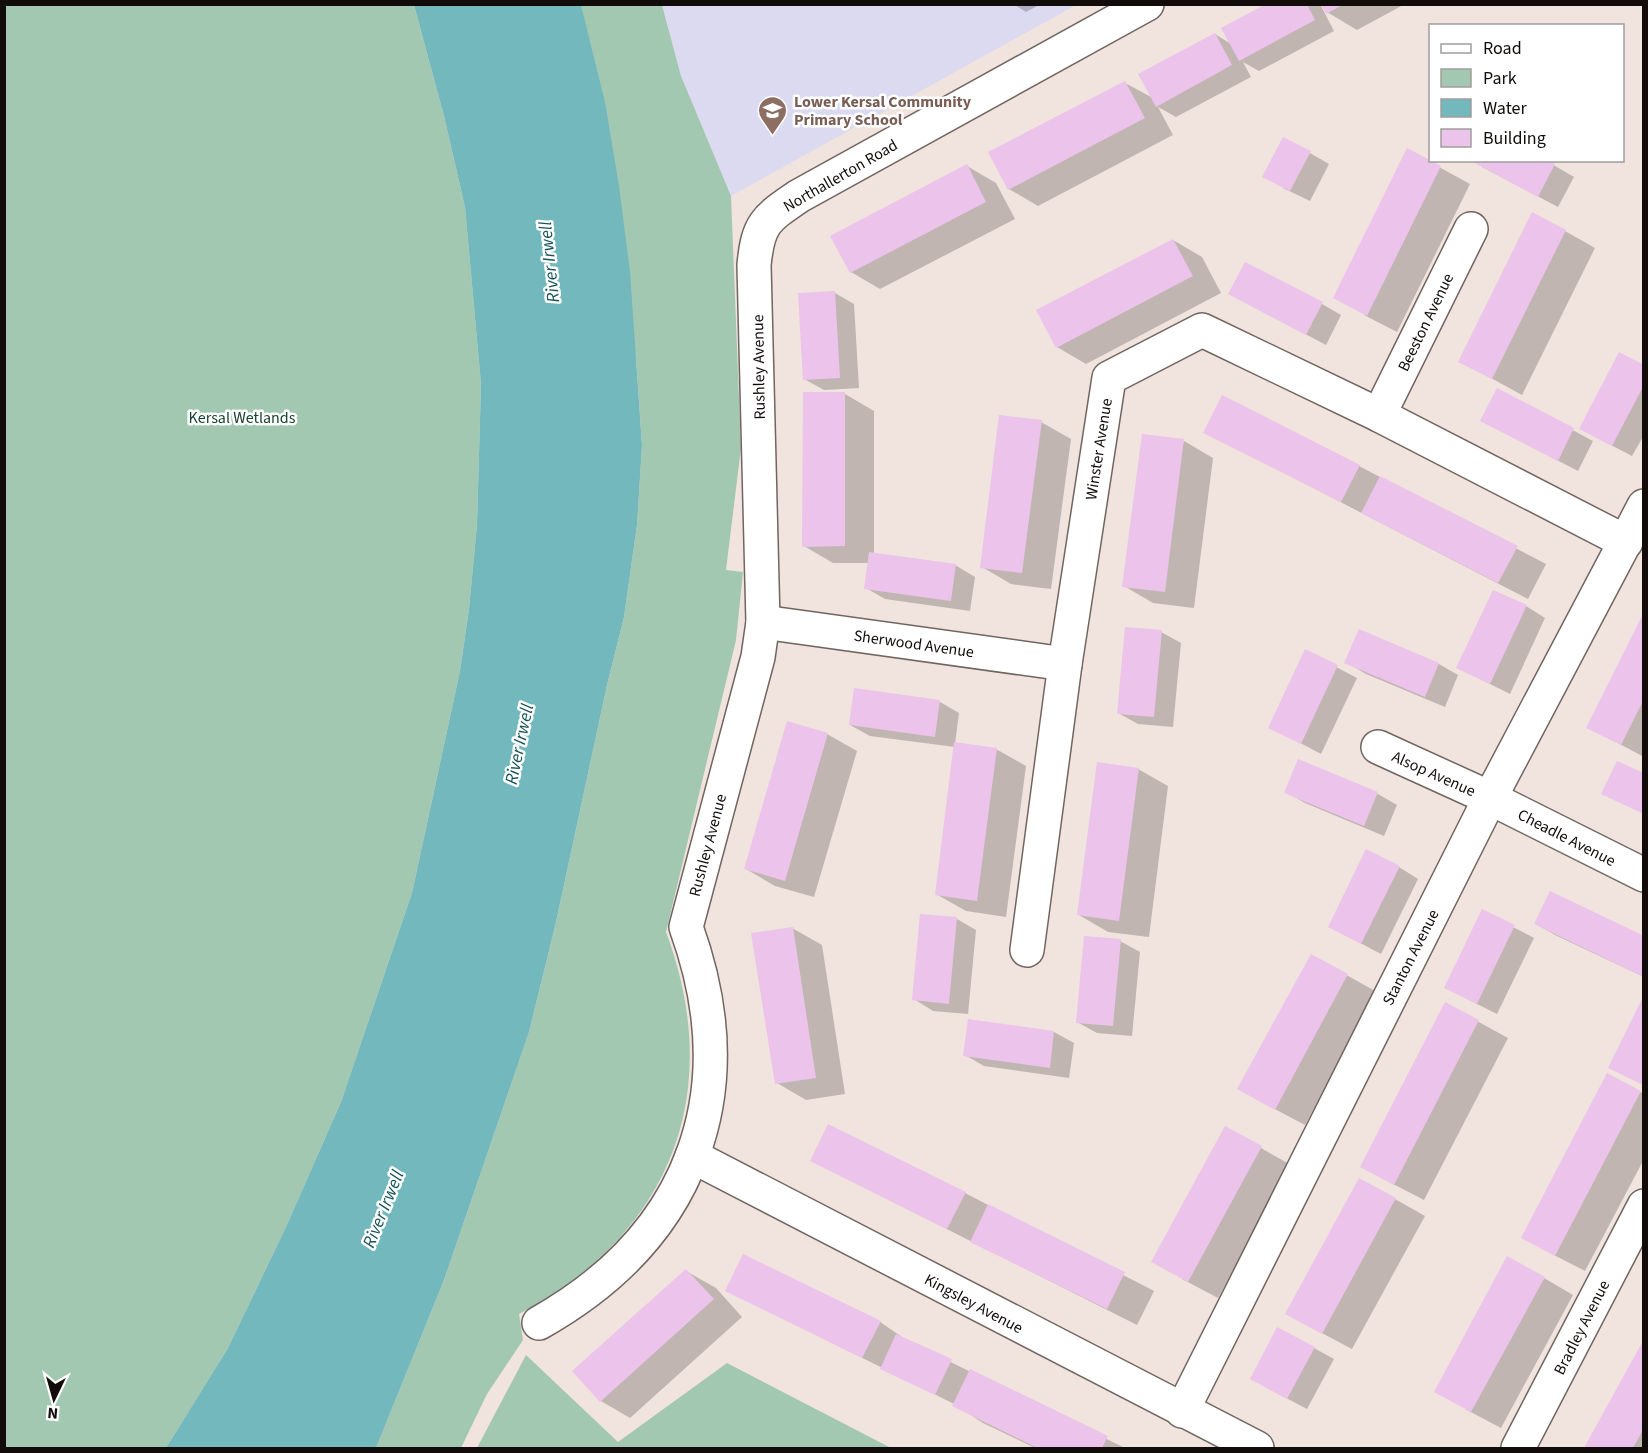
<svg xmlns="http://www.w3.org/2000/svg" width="1648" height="1453" font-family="'Source Sans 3',sans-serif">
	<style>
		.education { fill: #dcdaf0 }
		.green { fill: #a2c8b2 }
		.water { fill: #72b8bc }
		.shadow { fill: #0003 }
		.building { fill: #ebc3eb }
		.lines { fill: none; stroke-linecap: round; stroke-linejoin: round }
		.minor-casing { stroke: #716560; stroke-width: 36 }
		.minor { stroke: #fff; stroke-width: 33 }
		.labels { text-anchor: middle; stroke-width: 5; stroke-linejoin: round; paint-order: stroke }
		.education-label { font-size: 16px; font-weight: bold; fill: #785e54; stroke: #fff; text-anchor: start }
		.street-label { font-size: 16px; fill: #110c0a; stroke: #fff }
		.park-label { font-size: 16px; fill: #18432e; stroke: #fff }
		.water-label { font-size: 18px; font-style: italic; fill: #165357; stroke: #fff }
	</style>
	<rect width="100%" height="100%" fill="#f1e3dd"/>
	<polygon class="education" points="662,5 1076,5 731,196 681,76"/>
	<g class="green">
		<polygon points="4,5 414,5 444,116 465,207 481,384 477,525 469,609 460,671 412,893 341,1102 286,1227 228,1348 166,1448 5,1448"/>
		<path d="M 581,5 L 662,5 L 681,76 L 731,196 L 741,448 L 726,570 L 743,572 L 736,640 L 666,932 C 726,1093 671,1234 519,1314 L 523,1340 L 487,1394 L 461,1448 L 376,1448 L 444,1280 L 529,1032 L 556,922 L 607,685 L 624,617 L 637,525 L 642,445 L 636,358 Z"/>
		<polygon points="526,1355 618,1442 727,1363 891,1448 477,1448"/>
	</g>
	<polygon class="water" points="414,5 581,5 605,102 619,186 630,272 642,445 637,525 624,617 607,685 556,922 529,1032 444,1280 376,1448 166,1448 228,1348 286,1227 341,1102 412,893 460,671 469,609 477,525 481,384 465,207 444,116"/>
	<g class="shadow">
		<polygon points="1013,4 1041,4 1026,12"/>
		<polygon points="1269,4 1320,4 1334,31 1259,71 1243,62 1251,77 1176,117 1158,107 1173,135 1038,206 1009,189 1125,83 1153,98 1215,34 1231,44"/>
		<polygon points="1323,4 1405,4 1357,30 1327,12"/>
		<polygon points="1408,150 1470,184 1397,332 1364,315"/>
		<polygon points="1310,153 1329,164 1310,201 1283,188"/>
		<polygon points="1545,160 1574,177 1558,207 1482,167"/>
		<polygon points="967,166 996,183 1015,219 880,289 851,272"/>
		<polygon points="1565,231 1595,248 1522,395 1460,361"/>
		<polygon points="1173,240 1202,257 1221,293 1086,364 1057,347"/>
		<polygon points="835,293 854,304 859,388 824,390 804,379"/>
		<polygon points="1322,304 1341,315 1326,345 1250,305"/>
		<polygon points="1644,366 1644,435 1632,456 1601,440"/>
		<polygon points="1498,390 1593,441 1578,471 1501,431"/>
		<polygon points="845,394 874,411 874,555 955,565 975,577 970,611 885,599 866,588 869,563 833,563 804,546"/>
		<polygon points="1041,422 1071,439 1051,589 1011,584 982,567"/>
		<polygon points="1205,432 1359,466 1546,564 1528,599"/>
		<polygon points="1184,441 1213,458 1194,608 1153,603 1124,586"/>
		<polygon points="1526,606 1545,618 1510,694 1458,668"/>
		<polygon points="1644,615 1644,757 1588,727"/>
		<polygon points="1360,631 1439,664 1458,675 1445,707 1366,674 1346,662"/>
		<polygon points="1161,632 1181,643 1173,727 1138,724 1118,713"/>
		<polygon points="1306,651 1357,678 1321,754 1270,727"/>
		<polygon points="940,702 959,713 955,744 996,749 1026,766 1006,917 966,911 936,894 955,747 870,736 850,725"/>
		<polygon points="827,734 857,751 814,897 775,886 746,869"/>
		<polygon points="1299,761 1378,794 1397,805 1384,836 1305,803 1286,792"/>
		<polygon points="1138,769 1168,786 1149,937 1108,932 1079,915"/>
		<polygon points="1399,867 1418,879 1381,954 1330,927"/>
		<polygon points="1482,911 1534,938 1497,1014 1465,998"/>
		<polygon points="957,919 976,930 968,1014 933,1011 914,999"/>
		<polygon points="1536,924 1644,937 1644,977 1555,935"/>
		<polygon points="792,928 822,945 845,1094 806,1100 777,1083"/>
		<polygon points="1120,941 1140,952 1132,1036 1097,1033 1077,1022"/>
		<polygon points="1312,956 1377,992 1305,1125 1269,1106"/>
		<polygon points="1446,1004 1508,1038 1424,1200 1391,1183"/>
		<polygon points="1054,1032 1074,1043 1069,1078 984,1066 965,1055"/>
		<polygon points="1607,1075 1644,1094 1644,1159 1585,1271 1552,1254"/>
		<polygon points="1225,1128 1291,1165 1218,1298 1182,1279"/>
		<polygon points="812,1161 965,1193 1154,1291 1137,1325"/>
		<polygon points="1395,1199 1425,1216 1352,1349 1316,1330"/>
		<polygon points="686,1271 716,1288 742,1317 630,1418 601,1401"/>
		<polygon points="1544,1278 1573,1295 1501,1428 1465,1409"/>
		<polygon points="727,1290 880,1322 908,1341 1125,1448 1035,1448 983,1423 954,1404"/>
		<polygon points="1644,1342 1644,1448 1586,1448"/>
		<polygon points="1314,1348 1334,1359 1307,1409 1271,1390"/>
	</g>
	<g class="building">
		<polygon points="1266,4 1307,4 1315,20 1239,61 1221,28"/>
		<polygon points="1321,4 1344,4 1326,14"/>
		<polygon points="1215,33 1232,65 1156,107 1138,74"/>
		<polygon points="1125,81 1145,118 1008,190 988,152"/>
		<polygon points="1283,137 1311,151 1290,191 1262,177"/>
		<polygon points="1407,148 1441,166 1367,316 1333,298"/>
		<polygon points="1469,160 1548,160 1555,164 1538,197"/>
		<polygon points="967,164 986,202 850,273 830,236"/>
		<polygon points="1532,212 1566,230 1492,379 1458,362"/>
		<polygon points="1173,239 1193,276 1056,348 1036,310"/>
		<polygon points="1245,262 1323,302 1306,335 1228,294"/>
		<polygon points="835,291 840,378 803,380 798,293"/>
		<polygon points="1619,352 1644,365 1644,385 1612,446 1579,429"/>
		<polygon points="1497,388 1574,428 1558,461 1480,421"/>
		<polygon points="803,392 845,392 845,546 802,547"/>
		<polygon points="1222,395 1360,465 1341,502 1203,433"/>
		<polygon points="999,415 1042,420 1022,573 980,568"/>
		<polygon points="1142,434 1184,439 1165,592 1122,587"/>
		<polygon points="1380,476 1518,546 1498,583 1361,513"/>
		<polygon points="869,552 956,564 951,601 864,589"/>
		<polygon points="1493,590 1527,605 1490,684 1456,668"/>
		<polygon points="1644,612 1644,699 1621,745 1586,728"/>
		<polygon points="1125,627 1162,630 1154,717 1117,714"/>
		<polygon points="1359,629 1439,663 1425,697 1344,663"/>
		<polygon points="1305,649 1338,665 1301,744 1268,728"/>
		<polygon points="854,688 940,700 935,737 849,725"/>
		<polygon points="787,721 828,733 785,881 744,869"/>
		<polygon points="954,742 997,748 977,901 935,895"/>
		<polygon points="1298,759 1378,792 1364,826 1284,793"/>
		<polygon points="1617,761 1644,773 1644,814 1601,794"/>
		<polygon points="1097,762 1139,768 1119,921 1077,915"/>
		<polygon points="1366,849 1400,866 1361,944 1328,927"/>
		<polygon points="1550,891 1644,936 1644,977 1534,924"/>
		<polygon points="1482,909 1515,925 1477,1004 1444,988"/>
		<polygon points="920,914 957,917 949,1004 912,1000"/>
		<polygon points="793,927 816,1078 775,1084 751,933"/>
		<polygon points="1084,936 1121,939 1113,1026 1076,1023"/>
		<polygon points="1311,954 1348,974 1275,1110 1237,1089"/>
		<polygon points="1644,995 1644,1079 1641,1084 1608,1068"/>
		<polygon points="1445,1002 1479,1020 1394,1185 1360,1167"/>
		<polygon points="968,1019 1054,1031 1050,1068 963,1056"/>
		<polygon points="1607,1073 1641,1091 1555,1256 1521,1238"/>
		<polygon points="828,1124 966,1192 947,1229 810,1161"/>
		<polygon points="1225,1126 1262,1146 1188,1282 1151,1262"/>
		<polygon points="1359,1178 1396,1198 1322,1334 1285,1314"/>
		<polygon points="988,1204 1125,1272 1107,1309 970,1242"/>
		<polygon points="743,1254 881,1321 862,1358 725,1291"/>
		<polygon points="1507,1256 1545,1277 1471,1412 1434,1392"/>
		<polygon points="686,1269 714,1299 600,1402 572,1371"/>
		<polygon points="1277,1327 1315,1347 1287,1399 1250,1379"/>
		<polygon points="896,1334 952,1359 935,1395 880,1369"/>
		<polygon points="1644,1339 1644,1428 1633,1448 1584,1448"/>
		<polygon points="970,1369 1108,1436 1102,1448 1037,1448 952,1406"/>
	</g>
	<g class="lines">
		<defs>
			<g id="minor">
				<polyline points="1379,415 1471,229"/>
				<polyline points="763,622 1065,664"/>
				<polyline points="1378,747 1490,798 1644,875"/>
				<polyline points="1027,950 1065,664 1109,378 1202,330 1379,415 1626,542"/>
				<polyline points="692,1156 1257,1448"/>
				<path d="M 539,1323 C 693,1236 746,1093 686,927 L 758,657 L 763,622 L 754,265 C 758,224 765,219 799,196 L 1147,4"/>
				<polyline points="1182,1411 1490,798 1644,506"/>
				<polyline points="1518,1448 1644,1206"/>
			</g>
		</defs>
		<use href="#minor" class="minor-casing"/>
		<use href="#minor" class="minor"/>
	</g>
	<defs>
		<symbol id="school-pin" viewBox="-11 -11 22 30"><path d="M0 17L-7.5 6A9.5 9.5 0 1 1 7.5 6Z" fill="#8d6e63" stroke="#fff"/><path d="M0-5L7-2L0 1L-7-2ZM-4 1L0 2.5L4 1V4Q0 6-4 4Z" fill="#fff"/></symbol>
	</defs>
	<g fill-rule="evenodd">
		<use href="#school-pin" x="756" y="94" width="33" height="45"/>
	</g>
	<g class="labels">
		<g class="education-label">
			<text x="794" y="107">Lower Kersal Community<tspan x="794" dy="18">Primary School</tspan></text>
		</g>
		<g class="street-label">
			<text transform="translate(840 175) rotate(-30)" y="6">Northallerton Road</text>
			<text transform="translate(1425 322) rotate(-64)" y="6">Beeston Avenue</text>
			<text transform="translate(758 367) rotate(-91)" y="6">Rushley Avenue</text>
			<text transform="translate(1098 449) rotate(-81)" y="6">Winster Avenue</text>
			<text transform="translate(914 643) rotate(8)" y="6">Sherwood Avenue</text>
			<text transform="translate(1434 773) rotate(24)" y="6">Alsop Avenue</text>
			<text transform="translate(1567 837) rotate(27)" y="6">Cheadle Avenue</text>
			<text transform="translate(707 845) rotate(-75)" y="6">Rushley Avenue</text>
			<text transform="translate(1410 957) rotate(-63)" y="6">Stanton Avenue</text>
			<text transform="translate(974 1303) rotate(28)" y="6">Kingsley Avenue</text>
			<text transform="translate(1581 1327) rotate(-63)" y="6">Bradley Avenue</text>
		</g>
		<g class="park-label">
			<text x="242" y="423">Kersal Wetlands</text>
		</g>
		<g class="water-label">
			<text transform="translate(549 262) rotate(-96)" y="6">River Irwell</text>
			<text transform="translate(519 744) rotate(-78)" y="6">River Irwell</text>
			<text transform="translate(383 1209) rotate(-68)" y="6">River Irwell</text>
		</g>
	</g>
	<rect width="1648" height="1453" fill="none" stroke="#110c0a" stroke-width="12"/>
	<rect x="1429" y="24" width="195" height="138" fill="#ffffff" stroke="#a09e9d" stroke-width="1.5"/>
	<rect x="1441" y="44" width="30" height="9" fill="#ffffff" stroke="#a09e9d" stroke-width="1.5"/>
	<text x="1483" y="54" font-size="18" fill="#110c0a">Road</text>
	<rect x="1441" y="69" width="30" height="18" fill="#a2c8b2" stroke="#a09e9d" stroke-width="1.5"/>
	<text x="1483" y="84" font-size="18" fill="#110c0a">Park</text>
	<rect x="1441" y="99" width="30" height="18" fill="#72b8bc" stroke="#a09e9d" stroke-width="1.5"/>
	<text x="1483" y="114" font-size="18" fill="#110c0a">Water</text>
	<rect x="1441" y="129" width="30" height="18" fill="#ebc3eb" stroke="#a09e9d" stroke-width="1.5"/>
	<text x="1483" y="144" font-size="18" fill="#110c0a">Building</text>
	<g transform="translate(54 1399) rotate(185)" stroke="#ffffff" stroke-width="4.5" paint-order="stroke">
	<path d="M0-4.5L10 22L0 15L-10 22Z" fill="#110c0a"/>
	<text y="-9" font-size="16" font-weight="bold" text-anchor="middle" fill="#110c0a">N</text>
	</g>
</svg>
